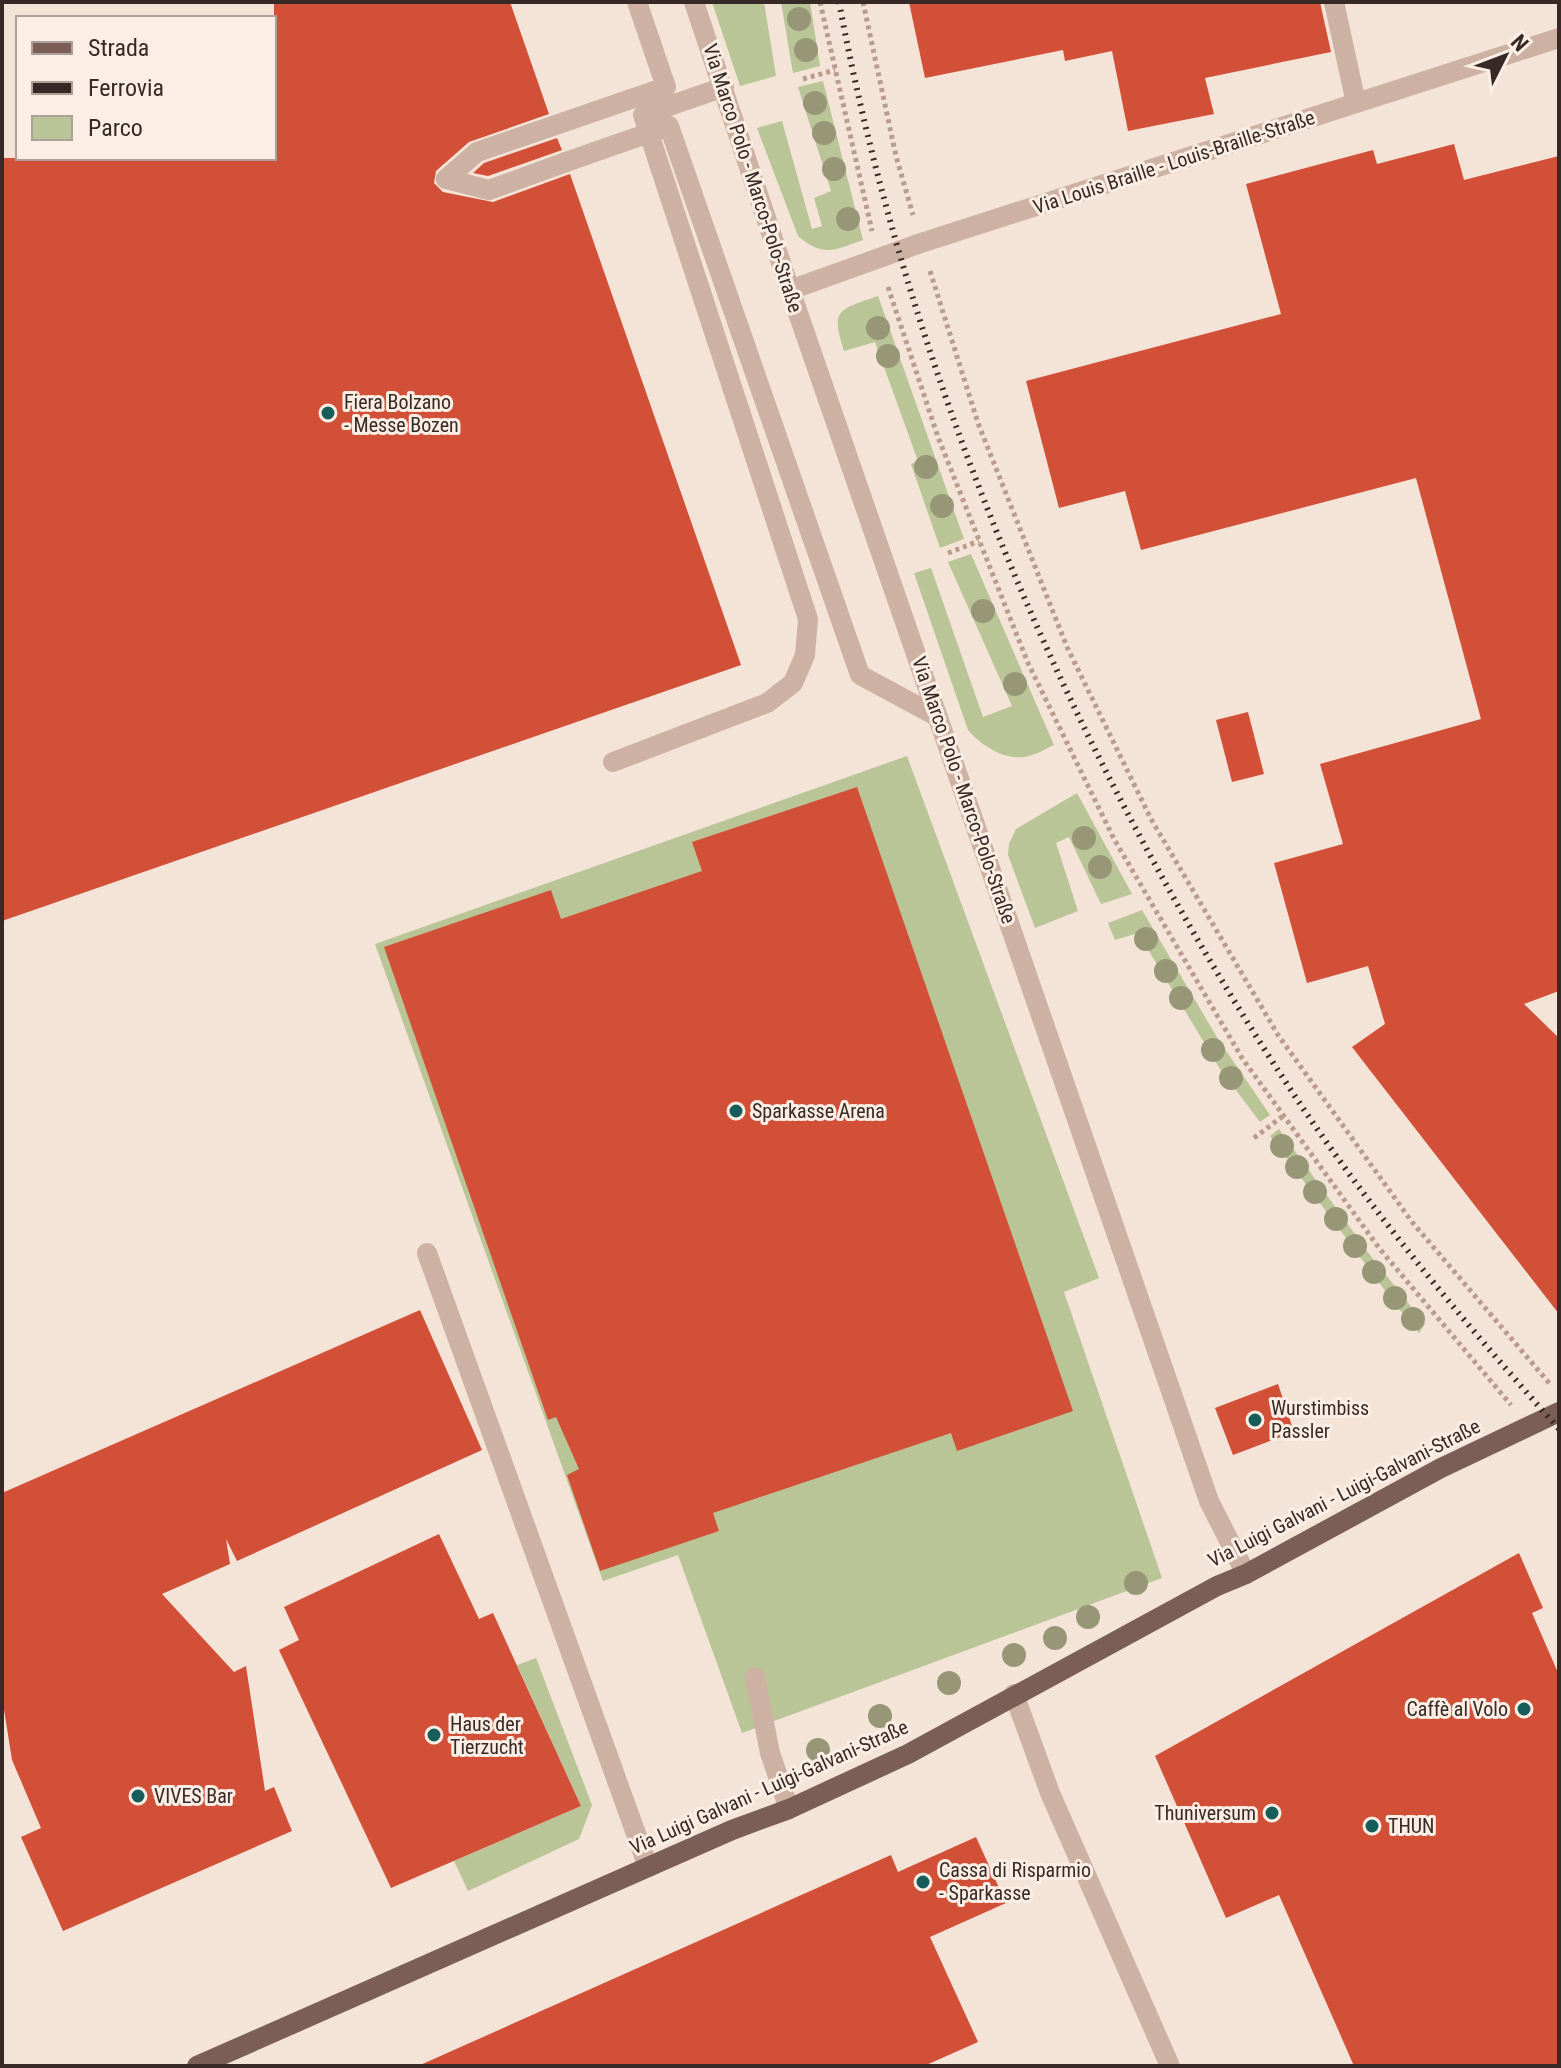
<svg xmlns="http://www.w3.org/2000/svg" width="1561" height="2068" font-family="'Roboto Condensed',sans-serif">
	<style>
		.green { fill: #b9c497 }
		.building { fill: #d24f38 }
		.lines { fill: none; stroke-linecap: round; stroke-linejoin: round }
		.path { stroke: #b99c8d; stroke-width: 5; stroke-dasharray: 4 4; stroke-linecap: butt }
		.minor { stroke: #cdb2a3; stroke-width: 20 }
		.major { stroke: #7b5e55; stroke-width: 20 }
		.rail { stroke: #372a26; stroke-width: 6; stroke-dasharray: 2 6; stroke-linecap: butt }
		.minor-bridge { stroke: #cdb2a3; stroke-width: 20 }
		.tree { fill: #979777 }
		.poi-dot { fill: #175d5b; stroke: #fbefe5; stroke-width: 3 }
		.labels { text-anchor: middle; stroke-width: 6; stroke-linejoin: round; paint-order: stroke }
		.street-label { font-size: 20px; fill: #372a26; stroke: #fbefe5 }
		.poi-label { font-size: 20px; fill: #372a26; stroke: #fbefe5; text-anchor: start }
	</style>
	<rect width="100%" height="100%" fill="#f4e4d8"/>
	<g class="green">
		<polygon points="712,2 764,2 776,76 740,86"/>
		<polygon points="781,2 810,2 820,66 793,73"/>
		<path d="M 823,81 L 863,240 C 834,250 824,258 798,236 L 757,128 L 782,121 L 812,229 L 822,226 L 814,198 L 831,191 L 798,87 Z"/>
		<path d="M 878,296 L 964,539 L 940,548 L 911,464 L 918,461 L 875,342 L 844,351 C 830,308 839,310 878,296 Z"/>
		<path d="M 971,554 L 1054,745 C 1045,749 1034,756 1024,757 C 1003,760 980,744 968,730 L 914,573 L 931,568 L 983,717 L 1012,706 L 948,562 Z"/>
		<polygon points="907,756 1099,1278 1064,1292 1162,1578 742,1733 678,1555 603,1581 375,944"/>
		<polygon points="1077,793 1132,894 1101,904 1069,837 1056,843 1078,911 1035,928 1008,855 1009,844 1016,829"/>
		<polygon points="1142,910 1218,1039 1270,1115 1260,1122 1220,1069 1138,933 1115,940 1108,923"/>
		<polygon points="1279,1129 1370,1255 1425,1324 1419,1333 1395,1304 1270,1136"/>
		<polygon points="536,1658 592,1805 579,1839 468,1891 454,1861 581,1806 517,1665"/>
	</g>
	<g class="building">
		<polygon points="274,2 510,2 549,114 469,142 436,171 434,183 443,192 493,202 570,174 741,665 2,921 2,158 274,158"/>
		<polygon points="909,2 1320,2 1331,52 1205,78 1214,114 1128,131 1112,51 1065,61 1063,50 925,78"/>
		<polygon points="557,138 562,150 488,176 473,173 484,163"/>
		<polygon points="1454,144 1464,180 1559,156 1559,991 1524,1004 1559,1038 1559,1314 1352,1047 1385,1024 1368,966 1307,983 1274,863 1343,844 1320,764 1481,719 1416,478 1141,550 1125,491 1059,508 1026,381 1281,314 1246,184 1373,150 1377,164"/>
		<polygon points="1248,712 1264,774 1232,782 1216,720"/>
		<polygon points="857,787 1073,1411 957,1451 951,1433 713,1513 719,1531 600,1571 567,1475 579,1469 556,1417 548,1420 384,947 551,890 561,919 702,871 692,842"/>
		<polygon points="420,1310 482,1450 237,1561 226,1539 230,1564 162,1594 234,1672 246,1666 265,1791 274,1787 292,1831 63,1931 21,1837 41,1828 12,1760 2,1697 2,1493"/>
		<polygon points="1278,1384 1294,1432 1233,1455 1215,1408"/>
		<polygon points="439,1534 479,1619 493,1613 581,1806 391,1888 279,1650 299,1640 284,1607"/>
		<polygon points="1519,1553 1543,1608 1532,1613 1559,1675 1559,2066 1354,2066 1279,1895 1226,1918 1155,1756"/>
		<polygon points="976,1837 1006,1903 930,1937 978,2042 924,2066 418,2066 891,1855 898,1872"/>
	</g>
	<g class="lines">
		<g class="path">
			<polyline points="820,2 872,231"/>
			<polyline points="863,2 896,156 913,215"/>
			<polyline points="803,79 835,70"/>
			<polyline points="930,271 978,423 1067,647 1151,819 1278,1035 1412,1222 1550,1384"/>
			<polyline points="888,287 938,437 1028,663 1114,839 1242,1058 1379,1248 1511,1405"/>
			<polyline points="948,553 979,541"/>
			<polyline points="1254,1138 1283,1116"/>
		</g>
		<g class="minor">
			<polyline points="694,2 790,290 1209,1501 1246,1574"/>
			<polyline points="1334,2 1356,103"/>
			<polyline points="669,126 860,675 938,717"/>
			<polyline points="446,179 477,152 666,87 637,2"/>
			<polyline points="446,179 489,190 566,162"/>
			<polyline points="790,290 921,243 1559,38"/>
			<polyline points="613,762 767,703 793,683 805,655 808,619 643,115 724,87"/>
			<polyline points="427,1253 648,1867"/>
			<polyline points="755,1677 770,1753 789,1809"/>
			<polyline points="1014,1694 1050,1793 1170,2066"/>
		</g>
		<polyline class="major" points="197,2066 732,1830 789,1809 908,1754 1217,1586 1246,1574 1441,1468 1559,1412"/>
		<path class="rail" d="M 839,2 C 910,381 1073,756 1283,1078 C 1364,1203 1460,1318 1559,1429"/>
		<polyline class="minor-bridge" points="566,162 669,126"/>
	</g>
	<g class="tree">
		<circle cx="799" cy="19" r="12"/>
		<circle cx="806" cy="50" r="12"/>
		<circle cx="815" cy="103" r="12"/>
		<circle cx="824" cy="133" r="12"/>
		<circle cx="834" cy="169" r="12"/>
		<circle cx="848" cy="219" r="12"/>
		<circle cx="878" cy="328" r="12"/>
		<circle cx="888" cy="356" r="12"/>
		<circle cx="926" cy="467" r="12"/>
		<circle cx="942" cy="506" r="12"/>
		<circle cx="983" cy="611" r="12"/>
		<circle cx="1015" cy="684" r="12"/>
		<circle cx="1084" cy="838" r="12"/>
		<circle cx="1100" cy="867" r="12"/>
		<circle cx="1146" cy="939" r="12"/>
		<circle cx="1166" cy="971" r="12"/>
		<circle cx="1181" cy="998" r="12"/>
		<circle cx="1213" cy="1050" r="12"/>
		<circle cx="1231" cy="1078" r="12"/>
		<circle cx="1282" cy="1146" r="12"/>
		<circle cx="1297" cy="1167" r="12"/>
		<circle cx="1315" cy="1192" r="12"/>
		<circle cx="1336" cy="1219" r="12"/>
		<circle cx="1355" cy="1246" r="12"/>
		<circle cx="1374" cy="1272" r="12"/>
		<circle cx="1395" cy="1298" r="12"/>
		<circle cx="1413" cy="1319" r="12"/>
		<circle cx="1136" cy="1583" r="12"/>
		<circle cx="1088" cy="1617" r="12"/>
		<circle cx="1055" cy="1638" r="12"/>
		<circle cx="1014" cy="1655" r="12"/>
		<circle cx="949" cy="1683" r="12"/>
		<circle cx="880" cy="1716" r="12"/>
		<circle cx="818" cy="1750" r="12"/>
	</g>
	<g class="poi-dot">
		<circle cx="328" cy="413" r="8"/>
		<circle cx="736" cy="1111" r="8"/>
		<circle cx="1255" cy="1420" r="8"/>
		<circle cx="1524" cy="1709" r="8"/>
		<circle cx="434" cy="1735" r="8"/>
		<circle cx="138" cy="1796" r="8"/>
		<circle cx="1272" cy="1813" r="8"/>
		<circle cx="1372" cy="1826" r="8"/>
		<circle cx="923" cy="1882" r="8"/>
	</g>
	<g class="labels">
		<g class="street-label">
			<text transform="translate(1174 162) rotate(-18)" y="7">Via Louis Braille - Louis-Braille-Straße</text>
			<text transform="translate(753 178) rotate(72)" y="7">Via Marco Polo - Marco-Polo-Straße</text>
			<text transform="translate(964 790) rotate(71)" y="7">Via Marco Polo - Marco-Polo-Straße</text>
			<text transform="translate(1344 1493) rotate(-27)" y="7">Via Luigi Galvani - Luigi-Galvani-Straße</text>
			<text transform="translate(769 1787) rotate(-24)" y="7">Via Luigi Galvani - Luigi-Galvani-Straße</text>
		</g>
		<g class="poi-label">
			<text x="344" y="409">Fiera Bolzano<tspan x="344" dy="23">- Messe Bozen</tspan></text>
			<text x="752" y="1118">Sparkasse Arena</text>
			<text x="1271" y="1415">Wurstimbiss<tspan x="1271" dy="23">Passler</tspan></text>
			<text x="1508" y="1716" text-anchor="end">Caffè al Volo</text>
			<text x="450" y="1731">Haus der<tspan x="450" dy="23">Tierzucht</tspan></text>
			<text x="154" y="1803">VIVES Bar</text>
			<text x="1256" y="1820" text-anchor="end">Thuniversum</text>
			<text x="1388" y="1833">THUN</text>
			<text x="939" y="1877">Cassa di Risparmio<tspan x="939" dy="23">- Sparkasse</tspan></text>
		</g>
	</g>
	<rect width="1561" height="2068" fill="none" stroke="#372a26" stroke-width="8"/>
	<rect x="16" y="16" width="260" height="144" fill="#fbefe5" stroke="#ada099" stroke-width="2"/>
	<rect x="32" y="42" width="40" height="12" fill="#7b5e55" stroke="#ada099" stroke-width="2"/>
	<text x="88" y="56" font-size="24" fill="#372a26">Strada</text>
	<rect x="32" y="82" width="40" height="12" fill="#372a26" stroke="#ada099" stroke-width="2"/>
	<text x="88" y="96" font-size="24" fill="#372a26">Ferrovia</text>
	<rect x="32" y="116" width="40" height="24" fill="#b9c497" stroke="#ada099" stroke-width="2"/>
	<text x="88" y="136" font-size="24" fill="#372a26">Parco</text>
	<g transform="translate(1505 56) rotate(48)" stroke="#fbefe5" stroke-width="6" paint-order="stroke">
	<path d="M0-6L14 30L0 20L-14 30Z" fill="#372a26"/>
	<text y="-12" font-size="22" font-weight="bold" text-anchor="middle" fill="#372a26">N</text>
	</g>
</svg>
